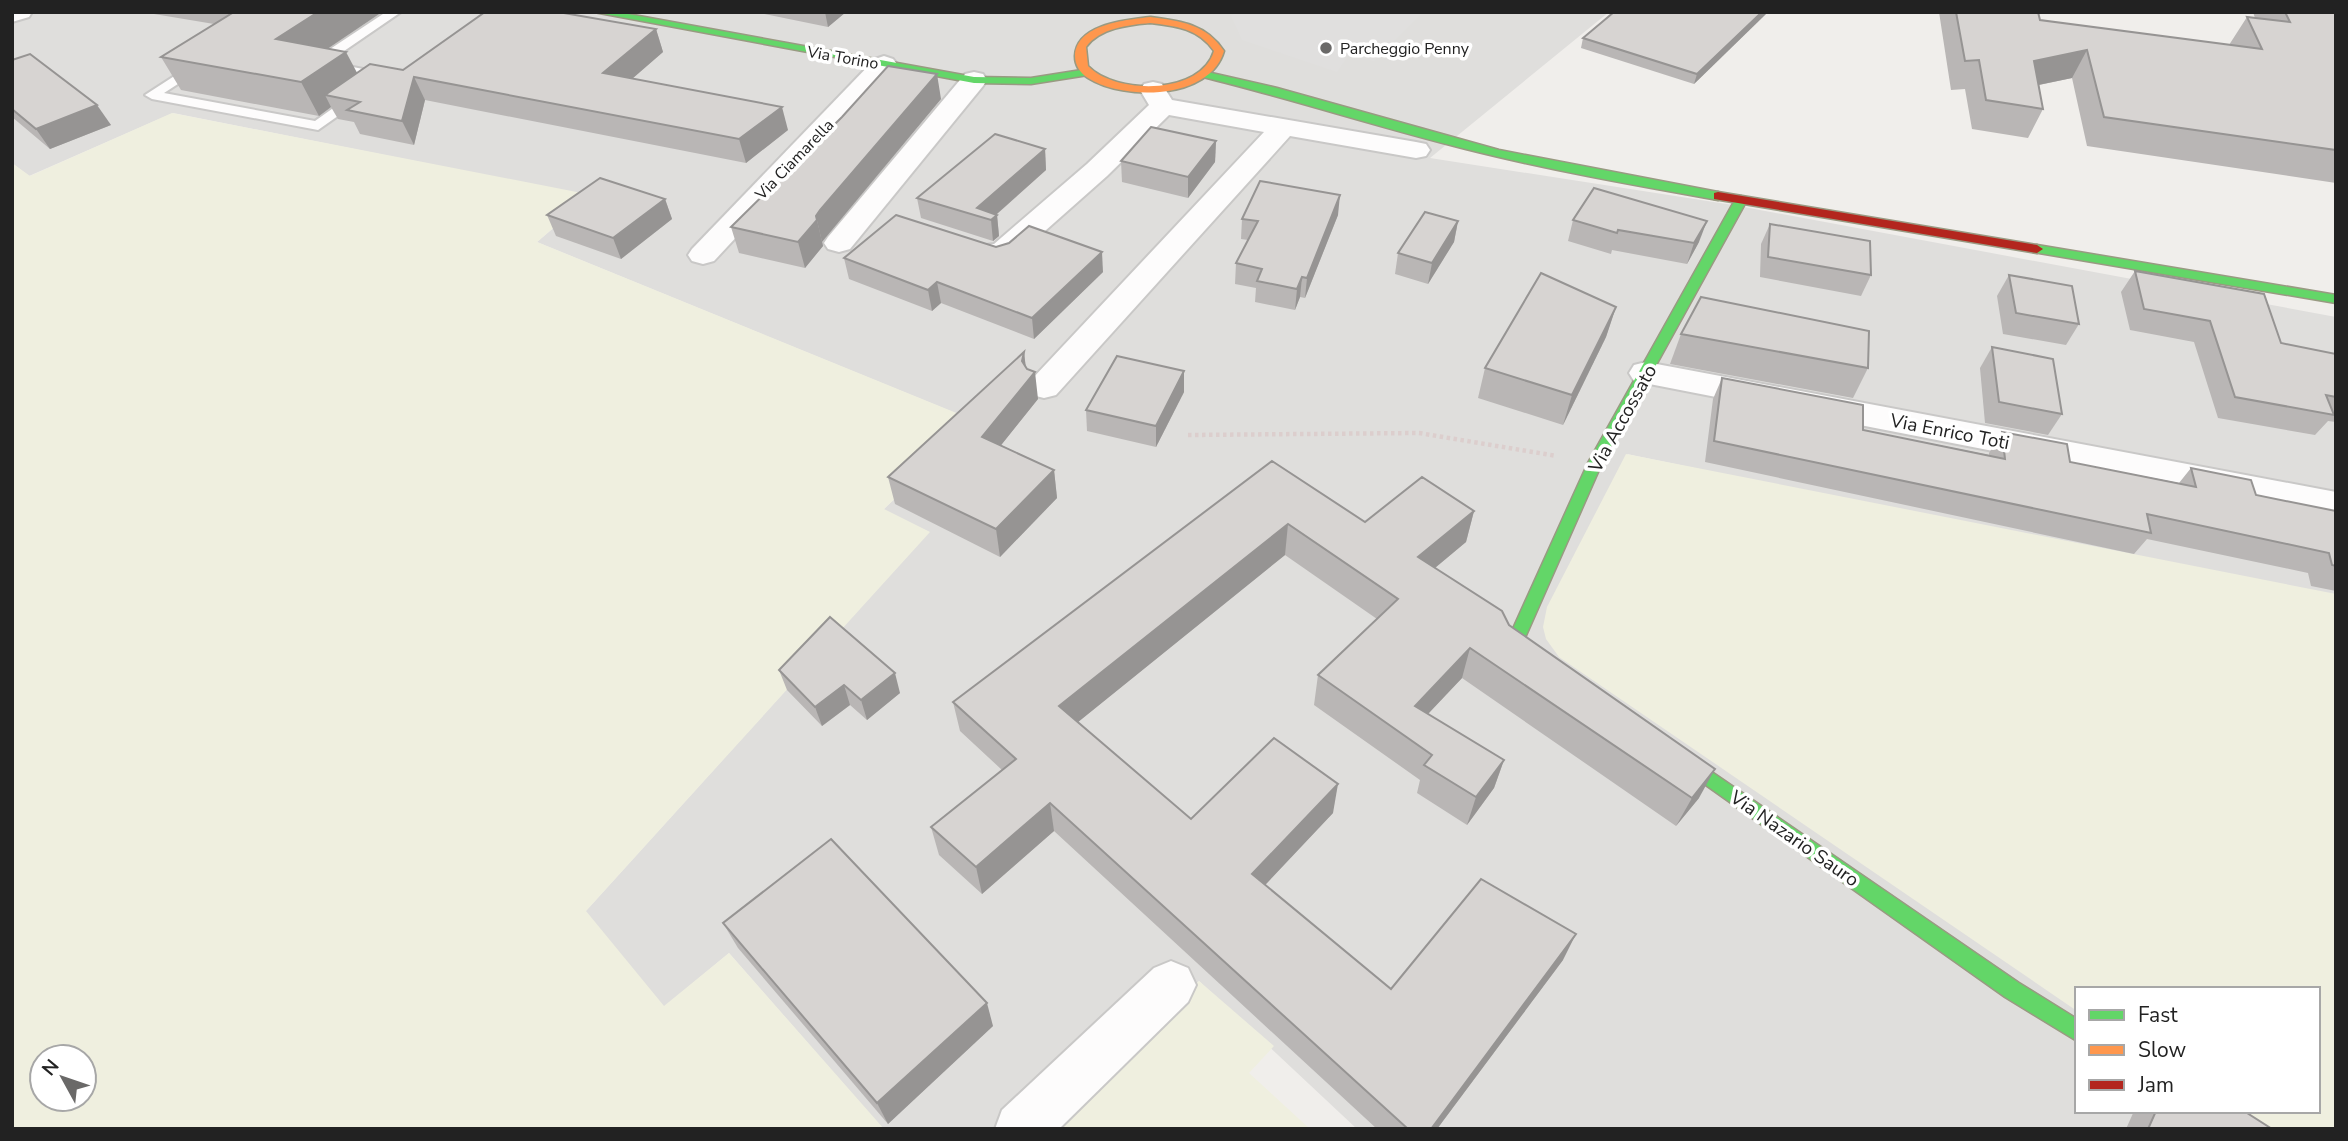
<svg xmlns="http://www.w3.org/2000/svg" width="2348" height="1141" font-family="'Nunito Sans',sans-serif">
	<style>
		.residential { fill: #dfdedc }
		.farmland { fill: #efefdf; fill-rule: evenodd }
		.parking { fill: #e0dfde }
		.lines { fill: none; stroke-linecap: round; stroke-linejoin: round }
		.lane-casing { stroke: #c9c8c7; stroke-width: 4 }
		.street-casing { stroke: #c9c8c7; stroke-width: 4 }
		.fast-casing { stroke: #999a82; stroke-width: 3 }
		.slow-casing { stroke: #999a82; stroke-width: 3 }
		.jam-casing { stroke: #999a82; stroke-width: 3 }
		.path { stroke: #dccecd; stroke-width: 4.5; stroke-dasharray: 3.5 3.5; stroke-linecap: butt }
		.lane { fill: #fdfcfc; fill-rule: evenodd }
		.street { fill: #fdfcfc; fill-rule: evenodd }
		.fast { fill: #63d668; fill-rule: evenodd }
		.slow { fill: #ff974d; fill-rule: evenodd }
		.jam { fill: #b3261e; fill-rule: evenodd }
		.wall { fill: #b9b6b5 }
		.shaded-wall { fill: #969493 }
		.building { fill: #d7d4d2; stroke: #969493; stroke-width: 2 }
		.poi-dot { fill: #6a6968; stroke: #fff; stroke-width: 2.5 }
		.labels { text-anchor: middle; stroke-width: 7; stroke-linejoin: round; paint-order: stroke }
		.far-poi-label { font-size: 16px; fill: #222; stroke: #fff; text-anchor: start }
		.far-street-label { font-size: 16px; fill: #222; stroke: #fff }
		.street-label { font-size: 19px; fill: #222; stroke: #fff }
	</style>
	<rect width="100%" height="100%" fill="#f0eeeb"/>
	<polygon class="residential" points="12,12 1609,12 1430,158 1733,205 2336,317 2336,601 1627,454 2077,1011 2077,1111 2231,1111 2258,1129 1357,1129 1199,981 1048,1129 883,1129 729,953 664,1007 585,912 929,532 883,510 975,421 537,242 591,196 173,113 29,176 12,163"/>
	<g class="farmland">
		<path d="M 172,113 L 592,195 L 537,242 L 976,421 L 884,509 L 930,532 L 586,911 L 664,1006 L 729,953 L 884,1129 L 12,1129 L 12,163 L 30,176 ZM 42,1057 L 84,1057 L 84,1099 L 42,1099 Z"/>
		<polygon points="1626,454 2336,594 2336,1129 2258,1129 2231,1111 2318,1111 2318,989 2077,989 2077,1011 1559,657 1546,639 1543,627 1547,607"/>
		<polygon points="1199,981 1274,1046 1249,1073 1310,1129 1048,1129"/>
	</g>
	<polygon class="parking" points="1238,12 1423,12 1374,61 1348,56 1337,72 1242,40 1231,16"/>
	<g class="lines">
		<defs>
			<g id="lane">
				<polygon points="386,12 401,12 328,62 388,74 388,80 312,67 312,61"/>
				<polygon points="196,62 201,63 201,69 164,93 315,121 350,96 355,95 362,99 318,130 152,99 145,95"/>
			</g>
			<g id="street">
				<polygon points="12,12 32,12 29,17 12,22"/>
				<polygon points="884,56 893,59 897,64 893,69 714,261 703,264 692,261 688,255 692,249 875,59"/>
				<polygon points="974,72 983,74 987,80 983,86 850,249 839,252 828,249 824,243 828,237 965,74"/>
				<path d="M 1153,82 L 1162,84 L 1172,100 L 1416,142 L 1426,144 L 1430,150 L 1426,156 L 1416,158 L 1290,136 L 1056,395 L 1044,398 L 1032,395 L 1027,387 L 1032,379 L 1264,132 L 1169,115 L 1107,176 L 1010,262 C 996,266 982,264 974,252 L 978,246 L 994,244 L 1087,164 L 1149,105 L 1140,90 L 1144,84 Z"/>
				<polygon points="1646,362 2336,492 2336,518 1634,381 1629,373 1634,365"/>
				<polygon points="1171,961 1188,968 1196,985 1188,1002 1059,1129 995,1129 1002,1110 1154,968"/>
			</g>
			<g id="fast">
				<polygon points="594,12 617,12 974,77 1031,78 1088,69 1093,72 1088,75 1031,84 974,83"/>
				<path d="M 1207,72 L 1277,88 L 1499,150 L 1718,192 L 1724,196 L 1718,200 C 1634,185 1549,170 1466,149 C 1378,127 1292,99 1203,77 L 1203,73 Z"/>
				<polygon points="1741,196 1747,200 1602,463 1524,640 1556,662 1558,667 1556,672 1550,674 1544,672 1509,647 1507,642 1588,463 1735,200"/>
				<polygon points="2037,245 2336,295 2336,303 2033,252 2033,246"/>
				<polygon points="1668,742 2019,983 2077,1019 2077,1041 2005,997 1662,754 1659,749 1662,744"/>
			</g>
			<path id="slow" d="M 1150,17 C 1181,21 1206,24 1224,51 C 1210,100 1124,101 1088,78 C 1080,73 1075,65 1075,56 C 1076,24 1126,20 1150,17 ZM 1150,23 C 1175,26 1198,28 1214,51 C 1201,95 1116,95 1088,66 L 1086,47 C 1100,28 1128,25 1150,23 Z"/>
			<polygon id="jam" points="1718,192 2037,245 2043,249 2037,253 1714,199 1714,193"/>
		</defs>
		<use href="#lane" class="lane-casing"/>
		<use href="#street" class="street-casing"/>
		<use href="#fast" class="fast-casing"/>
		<use href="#slow" class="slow-casing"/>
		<use href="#jam" class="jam-casing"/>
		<polyline class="path" points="1188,435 1419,433 1557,456"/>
		<use href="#lane" class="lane"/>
		<use href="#street" class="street"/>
		<use href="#fast" class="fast"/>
		<use href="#slow" class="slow"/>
		<use href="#jam" class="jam"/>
	</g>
	<g class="wall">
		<polygon points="142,12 382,12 328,48 357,73 403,70 656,29 663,52 632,79 788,130 746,163 425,100 414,145 360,134 354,122 338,119 331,107 319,116 181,90 161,57 214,24"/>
		<polygon points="754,12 846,12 828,27"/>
		<polygon points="1768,12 1694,84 1581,48 1583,38"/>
		<polygon points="1939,12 2038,12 2040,20 2229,45 2247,17 2255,18 2253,12 2336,12 2336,183 2087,146 2072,78 2039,85 2043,109 2028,138 1972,129 1965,89 1951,90"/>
		<polygon points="12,60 111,125 50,149 12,117"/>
		<polygon points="941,99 826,235 822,242 823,246 805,268 739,253 731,227"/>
		<polygon points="1216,141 1215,162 1188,198 1122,182 1121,161"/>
		<polygon points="1045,149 1046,170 996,215 997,215 999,236 993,241 921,218 917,198"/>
		<polygon points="665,199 672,219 621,259 556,236 547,215"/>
		<polygon points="1338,215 1305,298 1300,297 1295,310 1255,302 1256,288 1235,284 1236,263 1248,240 1241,239 1242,219"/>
		<polygon points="1573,220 1699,242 1687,264 1612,250 1611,254 1568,241"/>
		<polygon points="1458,221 1454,242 1428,284 1395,274 1398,253"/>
		<polygon points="1770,224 1871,275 1861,296 1760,277 1761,244"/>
		<polygon points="996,247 1103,272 1034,339 941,303 932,311 849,279 844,258"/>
		<polygon points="2135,271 2281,343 2336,354 2336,422 2328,421 2315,435 2218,418 2194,342 2130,330 2121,292"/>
		<polygon points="2009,275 2079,324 2066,345 2003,334 1997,296"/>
		<polygon points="1616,307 1606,337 1563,425 1478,398 1485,368"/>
		<polygon points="1681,334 1868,368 1853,398 1670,364"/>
		<polygon points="1992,347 2062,414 2048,435 1985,423 1980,368"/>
		<polygon points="1024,352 1026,368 1038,399 1001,445 1054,470 1057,498 1000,557 895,504 888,477"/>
		<polygon points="1184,371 1184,392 1156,447 1087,431 1086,410"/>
		<polygon points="1722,378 1863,430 1989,455 1989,453 2002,432 2070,462 2179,483 2191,468 2256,495 2336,511 2336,591 2311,586 2308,573 2147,539 2134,554 1705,462 1713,399"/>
		<polygon points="1272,461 1365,522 1474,511 1466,542 1435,568 1509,625 1699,798 1676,826 1462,678 1428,714 1504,760 1494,788 1467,825 1417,793 1420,780 1314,705 1318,675 1377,619 1285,555 1078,722 1191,819 1333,813 1265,885 1391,989 1563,960 1437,1129 1377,1129 1054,831 982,894 939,855 931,827 1002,770 960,731 953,702"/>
		<polygon points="779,670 900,693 867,720 850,705 822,726 787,690"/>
		<polygon points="723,923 993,1026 888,1124 738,948"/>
		<polygon points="2134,1111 2217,1111 2218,1113 2272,1129 2126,1129"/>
	</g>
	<g class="shaded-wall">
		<polygon points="318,12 382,12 293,72 276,39"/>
		<polygon points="825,12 846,12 828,27"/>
		<polygon points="1762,12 1768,12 1694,84 1697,74"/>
		<polygon points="656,29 663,52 611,97 603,73"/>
		<polygon points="2087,50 2072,78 2019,89 2034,61"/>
		<polygon points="346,52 363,84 325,95 331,107 319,116 301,82"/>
		<polygon points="937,74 941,99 822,242 816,216 820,210"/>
		<polygon points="414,77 425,100 414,145 402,121"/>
		<polygon points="97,105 111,125 50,149 36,129"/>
		<polygon points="782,107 788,130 746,163 739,139"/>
		<polygon points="1216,141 1215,162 1188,198 1188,177"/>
		<polygon points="1045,149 1046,170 990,220 977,208"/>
		<polygon points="1340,195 1338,215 1305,298 1307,278"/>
		<polygon points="665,199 672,219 621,259 613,238"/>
		<polygon points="997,215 999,236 993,241 991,220"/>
		<polygon points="817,220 823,246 805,268 798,242"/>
		<polygon points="1458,221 1454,242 1428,284 1432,263"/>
		<polygon points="1707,221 1699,242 1687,264 1694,243"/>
		<polygon points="1102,252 1103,272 1034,339 1032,318"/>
		<polygon points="1302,277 1300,297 1295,310 1297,289"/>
		<polygon points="937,282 941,303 932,311 928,290"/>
		<polygon points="1616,307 1606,337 1563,425 1572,395"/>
		<polygon points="1024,352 1027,379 1035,372 1038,399 986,464 982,437 1022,361"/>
		<polygon points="1184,371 1184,392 1156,447 1156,426"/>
		<polygon points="1054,470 1057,498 1000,557 996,529"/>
		<polygon points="1474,511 1466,542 1412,587 1418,557"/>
		<polygon points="1288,524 1285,555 1062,735 1059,706"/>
		<polygon points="1470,648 1462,678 1408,735 1415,706"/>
		<polygon points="895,673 900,693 867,720 861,700"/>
		<polygon points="844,685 850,705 822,726 815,707"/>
		<polygon points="1504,760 1494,788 1467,825 1476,797"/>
		<polygon points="1715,769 1699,798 1676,826 1692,798"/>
		<polygon points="1338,784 1333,813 1250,901 1252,874"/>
		<polygon points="1050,803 1054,831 982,894 976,867"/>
		<polygon points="1576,934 1563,960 1437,1129 1431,1129"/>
		<polygon points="987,1003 993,1026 888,1124 877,1103"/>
	</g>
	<g class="building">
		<polygon points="234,12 318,12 276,39 346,52 301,82 161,57"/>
		<polygon points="485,12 558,12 656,29 603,73 782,107 739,139 414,77 402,121 347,110 360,102 325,95 370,64 403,70"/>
		<polygon points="1614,12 1762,12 1697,74 1583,38"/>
		<polygon points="1956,12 2038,12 2040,20 2262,49 2247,17 2290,22 2285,12 2336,12 2336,150 2104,117 2087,50 2034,61 2043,109 1986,100 1979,60 1965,61"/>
		<polygon points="30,54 97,105 36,129 12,109 12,60"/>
		<polygon points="888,66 937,74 820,210 816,216 817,220 798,242 731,227 842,117"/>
		<polygon points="1151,127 1216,141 1188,177 1121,161"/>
		<polygon points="995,134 1045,149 977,208 997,215 991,220 917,198"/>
		<polygon points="600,178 665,199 613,238 547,215"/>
		<polygon points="1260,181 1340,195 1307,278 1302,277 1297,289 1257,281 1262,269 1236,263 1258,221 1242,219"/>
		<polygon points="1594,188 1707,221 1694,243 1618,230 1617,233 1573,220"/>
		<polygon points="1425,212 1458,221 1432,263 1398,253"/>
		<polygon points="896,215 996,247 1009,243 1029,226 1102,252 1032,318 937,282 928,290 844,258"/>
		<polygon points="1770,224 1870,241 1871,275 1768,257"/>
		<polygon points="2135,271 2264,294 2281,343 2336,354 2336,397 2326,395 2334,415 2235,397 2210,321 2144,309"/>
		<polygon points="1541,273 1616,307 1572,395 1485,368"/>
		<polygon points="2009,275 2072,286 2079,324 2016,313"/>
		<polygon points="1701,297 1869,331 1868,368 1681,334"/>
		<polygon points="1992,347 2053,359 2062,414 1999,402"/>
		<polygon points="1024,352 1022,361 1027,369 1035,372 982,437 1054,470 996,529 888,477"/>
		<polygon points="1117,356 1184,371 1156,426 1086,410"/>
		<polygon points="1722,378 1863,405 1863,430 2005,459 2002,432 2067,444 2070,462 2196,487 2191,468 2251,480 2256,495 2336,511 2336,566 2332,565 2329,553 2147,514 2151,533 1714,441"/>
		<polygon points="1272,461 1365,522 1422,477 1474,511 1418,557 1502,611 1509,625 1715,769 1692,798 1470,648 1415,706 1504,760 1476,797 1424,765 1432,755 1318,675 1398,599 1288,524 1059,706 1191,819 1274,738 1338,784 1252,874 1391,989 1481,879 1576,934 1431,1129 1408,1129 1050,803 976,867 931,827 1016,759 953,702"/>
		<polygon points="830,617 895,673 861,700 844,685 815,707 779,670"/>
		<polygon points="831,839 987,1003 877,1103 723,923"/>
		<polygon points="2156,1111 2217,1111 2218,1113 2247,1113 2272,1129 2148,1129"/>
	</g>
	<circle class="poi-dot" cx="1326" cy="48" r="7"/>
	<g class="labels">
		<g class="far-poi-label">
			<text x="1340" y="54">Parcheggio Penny</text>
		</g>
		<g class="far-street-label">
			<text transform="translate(843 57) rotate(10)" y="6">Via Torino</text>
			<text transform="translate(794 159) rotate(-46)" y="6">Via Ciamarella</text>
		</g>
		<g class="street-label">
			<text transform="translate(1622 418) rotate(-61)" y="7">Via Accossato</text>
			<text transform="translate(1950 431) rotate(11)" y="7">Via Enrico Toti</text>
			<text transform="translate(1795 838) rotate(35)" y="7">Via Nazario Sauro</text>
		</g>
	</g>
	<rect width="2348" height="1141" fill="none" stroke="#222222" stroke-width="28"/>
	<rect x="2075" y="987" width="245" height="126" fill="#ffffff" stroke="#a7a7a7" stroke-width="2"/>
	<rect x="2089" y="1010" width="35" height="10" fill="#63d668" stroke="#a7a7a7" stroke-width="2"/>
	<text x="2138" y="1022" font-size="21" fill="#222222">Fast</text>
	<rect x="2089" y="1045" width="35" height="10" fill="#ff974d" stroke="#a7a7a7" stroke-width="2"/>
	<text x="2138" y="1057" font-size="21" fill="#222222">Slow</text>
	<rect x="2089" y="1080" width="35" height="10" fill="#b3261e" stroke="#a7a7a7" stroke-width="2"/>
	<text x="2138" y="1092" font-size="21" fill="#222222">Jam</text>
	<g transform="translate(63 1078) rotate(310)"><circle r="33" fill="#ffffff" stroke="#a7a7a7" stroke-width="2"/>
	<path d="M0-5L12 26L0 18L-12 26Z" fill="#6a6968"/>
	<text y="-10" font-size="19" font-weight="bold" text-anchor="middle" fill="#222222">N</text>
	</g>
</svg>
